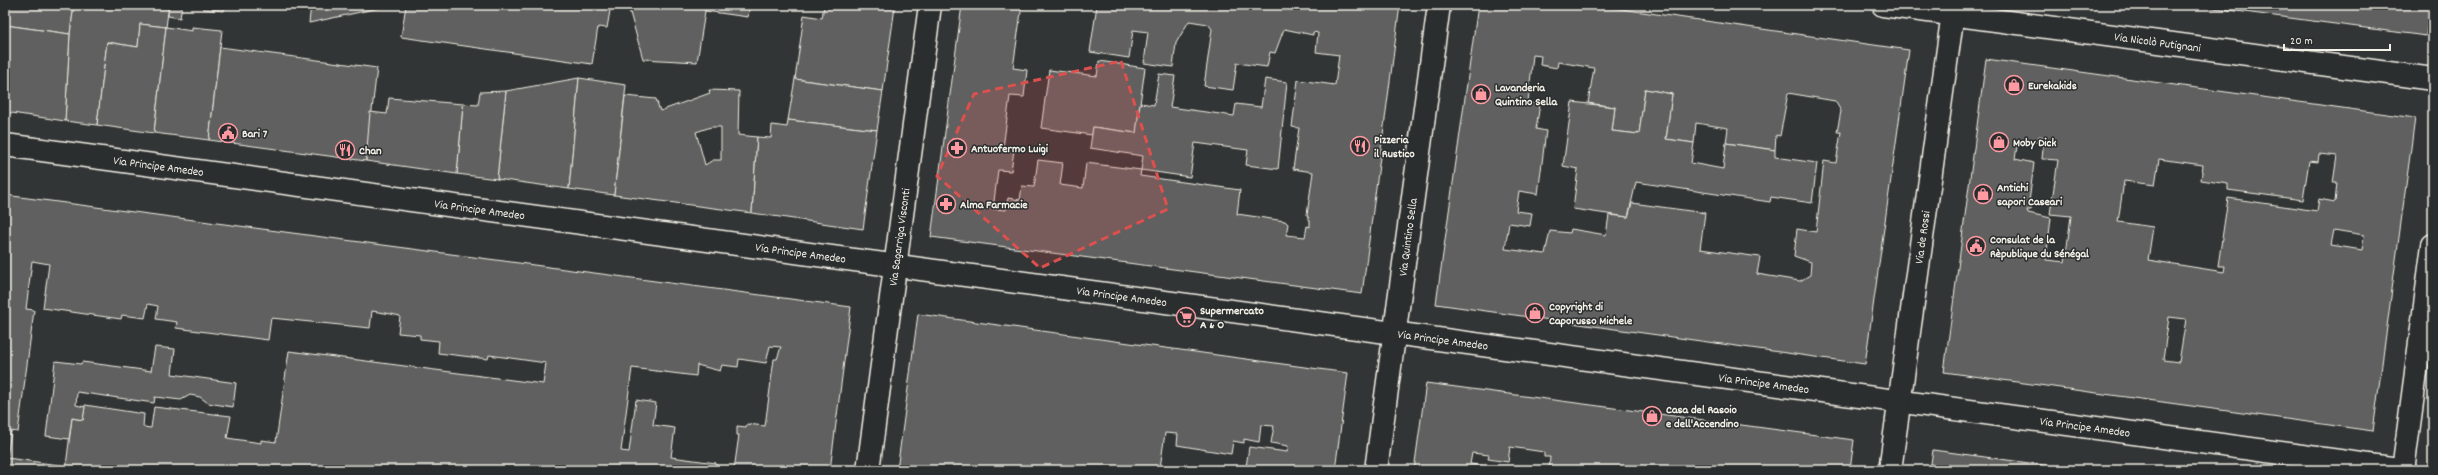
<svg xmlns="http://www.w3.org/2000/svg" width="2438" height="475" font-family="Dekko,sans-serif">
	<style>
		.building { fill: #5f605f; stroke: #f4f1e8; fill-rule: evenodd }
		.lines { fill: none; stroke-linecap: round; stroke-linejoin: round }
		.street-casing { stroke: #f4f1e8; stroke-width: 25 }
		.secondary-casing { stroke: #f4f1e8; stroke-width: 25 }
		.street { stroke: #2a2d2e; stroke-width: 22 }
		.secondary { stroke: #2a2d2e; stroke-width: 22 }
		.marked { fill: #dc504e; fill-opacity: 0.2; stroke: #dc504e; stroke-width: 3; stroke-dasharray: 8 5; stroke-linejoin: round }
		.labels { text-anchor: middle; stroke-width: 3; stroke-linejoin: round; paint-order: stroke }
		.street-label { font-size: 12px; fill: #f4f1e8; stroke: #2a2d2e }
		.poi-label { font-size: 12px; font-weight: bold; fill: #f4f1e8; stroke: #2a2d2e; text-anchor: start }
	</style>
	<rect width="100%" height="100%" fill="#323535"/>
	<filter id="ink" filterUnits="userSpaceOnUse"><feTurbulence type="fractalNoise" baseFrequency=".025" numOctaves="2"/><feDisplacementMap in="SourceGraphic" scale="8" xChannelSelector="R" yChannelSelector="G"/><feConvolveMatrix kernelMatrix="1 2 1 2 8 2 1 2 1" color-interpolation-filters="sRGB"/></filter>
	<g filter="url(#ink)">
		<g class="building">
			<polygon points="8,5 74,5 70,34 5,25"/>
			<polygon points="74,5 169,5 166,27 140,24 138,47 107,42 97,125 65,121 70,34"/>
			<polygon points="169,5 182,5 180,18 168,16"/>
			<polygon points="203,5 226,5 224,11 203,9"/>
			<polygon points="311,5 393,5 309,23"/>
			<polygon points="406,5 611,5 607,28 598,27 592,64 401,37"/>
			<polygon points="659,5 706,5 697,62 643,59 629,9"/>
			<polygon points="706,5 750,5 748,17 705,11"/>
			<polygon points="824,5 895,7 883,91 795,79 804,15 822,18"/>
			<polygon points="962,5 1022,5 1013,68 1027,70 1024,97 1010,96 1003,148 1014,150 1011,171 998,170 993,209 1006,210 1008,198 1020,200 1022,186 1034,187 1038,160 1063,163 1060,185 1083,188 1086,163 1141,170 1140,176 1240,190 1237,214 1285,221 1288,224 1286,235 1305,237 1307,226 1310,227 1310,221 1307,215 1313,172 1293,169 1299,128 1292,127 1298,80 1335,85 1339,55 1316,52 1318,33 1313,32 1313,35 1284,29 1275,53 1270,52 1267,67 1237,63 1233,90 1204,86 1212,29 1208,24 1189,21 1176,43 1173,67 1144,63 1148,32 1133,30 1129,58 1090,52 1097,5 1400,5 1362,294 931,237"/>
			<path d="M 1478,5 L 1593,5 L 1909,50 L 1865,364 L 1436,304 ZM 1533,55 L 1541,56 L 1540,65 L 1557,68 L 1558,62 L 1594,68 L 1588,103 L 1615,107 L 1612,131 L 1639,134 L 1645,89 L 1672,94 L 1666,139 L 1694,143 L 1696,123 L 1728,128 L 1726,143 L 1775,150 L 1776,135 L 1780,136 L 1788,93 L 1835,101 L 1841,111 L 1837,132 L 1841,132 L 1836,163 L 1824,161 L 1816,232 L 1797,229 L 1794,256 L 1811,262 L 1810,275 L 1800,281 L 1757,274 L 1760,257 L 1700,249 L 1705,213 L 1632,203 L 1628,217 L 1609,215 L 1606,235 L 1571,229 L 1570,233 L 1550,231 L 1545,254 L 1505,249 L 1509,223 L 1530,226 L 1532,213 L 1516,211 L 1519,191 L 1538,194 L 1546,131 L 1536,129 L 1540,104 L 1528,103 Z"/>
			<polygon points="2191,5 2430,5 2426,36"/>
			<polygon points="140,24 166,27 154,133 97,125 107,42 138,47"/>
			<polygon points="5,25 70,34 65,121 5,112"/>
			<polygon points="166,27 192,31 192,27 222,30 209,140 154,133"/>
			<polygon points="220,47 377,68 366,161 209,140"/>
			<path d="M 1986,59 L 2415,118 L 2373,431 L 1944,372 ZM 2039,136 L 2044,137 L 2042,159 L 2058,160 L 2050,214 L 2071,216 L 2065,262 L 2046,260 L 2051,218 L 2028,213 L 2027,210 L 2031,210 L 2032,204 L 2029,202 L 2034,163 L 2015,159 L 2018,140 L 2038,142 ZM 2319,154 L 2337,156 L 2333,183 L 2337,183 L 2335,202 L 2319,199 L 2317,211 L 2228,198 L 2218,266 L 2225,266 L 2224,272 L 2148,260 L 2153,227 L 2118,222 L 2124,181 L 2155,185 L 2159,159 L 2203,165 L 2201,180 L 2228,184 L 2228,190 L 2303,200 L 2309,161 L 2318,162 ZM 2334,230 L 2364,235 L 2362,250 L 2331,245 ZM 2169,317 L 2186,319 L 2179,362 L 2163,360 Z"/>
			<polygon points="1099,61 1145,68 1136,133 1093,127 1092,135 1041,128 1049,70 1097,76"/>
			<polygon points="1159,74 1175,76 1170,107 1234,116 1236,104 1261,107 1265,79 1287,82 1278,169 1246,165 1248,150 1195,143 1190,177 1141,170 1143,156 1090,148 1093,127 1136,133 1140,103 1154,105"/>
			<polygon points="579,78 569,189 497,179 506,91"/>
			<polygon points="579,78 626,85 614,195 569,189"/>
			<polygon points="795,79 883,91 877,130 788,120"/>
			<polygon points="1645,89 1672,94 1666,139 1694,143 1691,163 1723,169 1726,143 1775,150 1775,157 1817,163 1812,203 1771,197 1770,202 1636,182 1628,217 1573,209 1578,169 1563,166 1572,102 1615,107 1612,131 1639,134"/>
			<path d="M 709,90 L 739,91 L 738,135 L 757,137 L 752,213 L 614,195 L 625,96 L 656,99 L 660,111 L 710,93 ZM 711,127 L 721,127 L 721,160 L 713,160 L 705,165 L 696,132 Z"/>
			<polygon points="506,91 497,179 457,174 463,104 478,105 480,92"/>
			<polygon points="389,98 463,104 457,174 366,161 370,112 387,114"/>
			<polygon points="788,120 877,130 863,229 752,213 757,137 771,138 772,125 787,127"/>
			<path d="M 5,195 L 851,307 L 830,470 L 734,470 L 739,435 L 737,435 L 737,426 L 746,427 L 747,424 L 765,426 L 774,359 L 777,359 L 781,347 L 770,346 L 766,363 L 739,359 L 738,367 L 722,365 L 720,371 L 697,365 L 696,376 L 632,368 L 621,451 L 629,452 L 636,400 L 656,403 L 653,425 L 675,428 L 671,457 L 716,463 L 715,470 L 5,470 ZM 32,261 L 49,264 L 43,308 L 121,319 L 122,315 L 145,318 L 148,304 L 158,306 L 156,319 L 177,322 L 176,328 L 268,340 L 271,318 L 370,328 L 372,311 L 391,314 L 400,316 L 398,333 L 420,335 L 420,339 L 439,341 L 438,353 L 488,359 L 489,355 L 546,363 L 543,384 L 289,351 L 276,442 L 261,440 L 261,443 L 227,438 L 231,416 L 154,407 L 151,428 L 143,427 L 144,414 L 85,405 L 83,420 L 72,418 L 66,466 L 7,458 L 11,431 L 18,432 L 28,357 L 34,310 L 26,309 Z"/>
			<polygon points="918,314 1348,373 1335,470 1251,470 1251,467 1246,467 1249,447 1287,452 1288,446 1271,443 1274,426 1261,425 1259,442 1244,439 1244,443 1233,441 1231,454 1177,445 1178,434 1165,433 1160,468 1175,470 897,470"/>
			<polygon points="155,347 175,349 172,374 236,383 233,407 208,403 200,397 190,395 181,400 155,397 154,403 77,392 76,405 85,407 83,420 72,418 69,439 46,436 55,361 81,364 82,362 151,371"/>
			<polygon points="1426,383 1854,440 1850,470 1549,470 1550,457 1544,457 1544,452 1510,447 1508,462 1488,459 1489,455 1472,453 1470,464 1515,470 1414,470"/>
			<polygon points="1933,450 2081,470 1930,470"/>
		</g>
		<g class="lines">
			<defs>
				<g id="street">
					<path id="s1" d="M 1883,5 L 2433,79"/>
					<path id="s2" d="M 5,145 L 2406,470"/>
					<path id="s3" d="M 868,470 L 930,5"/>
					<polyline points="2403,470 2433,245"/>
				</g>
				<g id="secondary">
					<path id="s4" d="M 1376,470 L 1439,5"/>
					<path id="s5" d="M 1890,470 L 1954,5"/>
				</g>
			</defs>
			<use href="#street" class="street-casing"/>
			<use href="#secondary" class="secondary-casing"/>
			<use href="#street" class="street"/>
			<use href="#secondary" class="secondary"/>
		</g>
	</g>
	<path class="marked" d="M 1121,61 L 1168,209 L 1040,268 L 937,176 L 974,94 Z"/>
	<defs>
		<symbol id="shop-ring" viewBox="-11 -11 22 22"><circle r="9.5" fill="#2a2d2e" stroke="#ff9aa2" stroke-width="1.5"/><path d="M-5-2.5h2.3a2.7 3.5 0 0 1 5.4 0H5L5.5 6h-11ZM-1.5-2.5h3a1.5 2.3 0 0 0-3 0Z" fill="#ff9aa2"/></symbol>
		<symbol id="civic-ring" viewBox="-11 -11 22 22"><circle r="9.5" fill="#2a2d2e" stroke="#ff9aa2" stroke-width="1.5"/><path d="M-.6-6.5H3V-4.5H.6V-3L4-1V1h2V6H-6V1h2V-1L-.6-3ZM-1.2 2.5V6h2.4V2.5Z" fill="#ff9aa2"/></symbol>
		<symbol id="restaurant-ring" viewBox="-11 -11 22 22"><circle r="9.5" fill="#2a2d2e" stroke="#ff9aa2" stroke-width="1.5"/><path d="M-5-6h1v4h1v-4h1v4h1v-4h1v5L-1.5 .5V6h-2V.5L-5-1ZM5-6V6H3V1.5H1.5Q1.5-4 5-6Z" fill="#ff9aa2"/></symbol>
		<symbol id="pharmacy-ring" viewBox="-11 -11 22 22"><circle r="9.5" fill="#2a2d2e" stroke="#ff9aa2" stroke-width="1.5"/><path d="M-2-6h4v4h4v4h-4v4h-4v-4h-4v-4h4Z" fill="#ff9aa2"/></symbol>
		<symbol id="supermarket-ring" viewBox="-11 -11 22 22"><circle r="9.5" fill="#2a2d2e" stroke="#ff9aa2" stroke-width="1.5"/><path d="M-6-5.5h2.5l.6 2H6L4.5 2H-2.5L-4.4-4H-6ZM-1.5 3.2a1.3 1.3 0 1 0 .1 0ZM3 3.2a1.3 1.3 0 1 0 .1 0Z" fill="#ff9aa2"/></symbol>
	</defs>
	<g fill-rule="evenodd">
		<use href="#shop-ring" x="2003" y="74" width="22" height="22"/>
		<use href="#shop-ring" x="1470" y="83" width="22" height="22"/>
		<use href="#civic-ring" x="217" y="122" width="22" height="22"/>
		<use href="#shop-ring" x="1988" y="131" width="22" height="22"/>
		<use href="#restaurant-ring" x="1349" y="135" width="22" height="22"/>
		<use href="#pharmacy-ring" x="946" y="137" width="22" height="22"/>
		<use href="#restaurant-ring" x="334" y="139" width="22" height="22"/>
		<use href="#shop-ring" x="1972" y="183" width="22" height="22"/>
		<use href="#pharmacy-ring" x="935" y="193" width="22" height="22"/>
		<use href="#civic-ring" x="1965" y="235" width="22" height="22"/>
		<use href="#shop-ring" x="1524" y="302" width="22" height="22"/>
		<use href="#supermarket-ring" x="1175" y="306" width="22" height="22"/>
		<use href="#shop-ring" x="1641" y="405" width="22" height="22"/>
	</g>
	<g class="labels">
		<g class="street-label">
			<text dy="4" stroke="none"><textPath href="#s1" startOffset="277">Via Nicolò Putignani</textPath></text>
			<text dy="4" stroke="none"><textPath href="#s2" startOffset="155">Via Principe Amedeo</textPath></text>
			<text dy="4" stroke="none"><textPath href="#s2" startOffset="479">Via Principe Amedeo</textPath></text>
			<text dy="4" stroke="none"><textPath href="#s3" startOffset="235">Via Sagarriga Visconti</textPath></text>
			<text dy="4" stroke="none"><textPath href="#s5" startOffset="235">Via de Rossi</textPath></text>
			<text dy="4" stroke="none"><textPath href="#s4" startOffset="235">Via Quintino Sella</textPath></text>
			<text dy="4" stroke="none"><textPath href="#s2" startOffset="803">Via Principe Amedeo</textPath></text>
			<text dy="4" stroke="none"><textPath href="#s2" startOffset="1127">Via Principe Amedeo</textPath></text>
			<text dy="4" stroke="none"><textPath href="#s2" startOffset="1451">Via Principe Amedeo</textPath></text>
			<text dy="4" stroke="none"><textPath href="#s2" startOffset="1775">Via Principe Amedeo</textPath></text>
			<text dy="4" stroke="none"><textPath href="#s2" startOffset="2099">Via Principe Amedeo</textPath></text>
		</g>
		<g class="poi-label">
			<text x="2028" y="89">Eurekakids</text>
			<text x="1495" y="91">Lavanderia<tspan x="1495" dy="14">Quintino Sella</tspan></text>
			<text x="242" y="137">Bari 7</text>
			<text x="1374" y="143">Pizzeria<tspan x="1374" dy="14">il Rustico</tspan></text>
			<text x="2013" y="146">Moby Dick</text>
			<text x="971" y="152">Antuofermo Luigi</text>
			<text x="359" y="154">Chan</text>
			<text x="1997" y="191">Antichi<tspan x="1997" dy="14">sapori Caseari</tspan></text>
			<text x="960" y="208">Alma Farmacie</text>
			<text x="1990" y="243">Consulat de la<tspan x="1990" dy="14">Rèpublique du Sénégal</tspan></text>
			<text x="1549" y="310">Copyright di<tspan x="1549" dy="14">Caporusso Michele</tspan></text>
			<text x="1200" y="314">Supermercato<tspan x="1200" dy="14">A &amp; O</tspan></text>
			<text x="1666" y="413">Casa del Rasoio<tspan x="1666" dy="14">e dell'Accendino</tspan></text>
		</g>
	</g>
	<rect width="2438" height="475" fill="none" stroke="#2a2d2e" stroke-width="20"/>
	<rect x="10" y="10" width="2418" height="455" fill="none" stroke="#f4f1e8" stroke-width="1.5" filter="url(#ink)"/>
	<path d="M2284 44v6h106v-6" fill="none" stroke="#f4f1e8" stroke-width="2"/>
	<text x="2290" y="44" font-size="12" fill="#f4f1e8" stroke="#2a2d2e" stroke-width="3" paint-order="stroke">20 m</text>
</svg>
